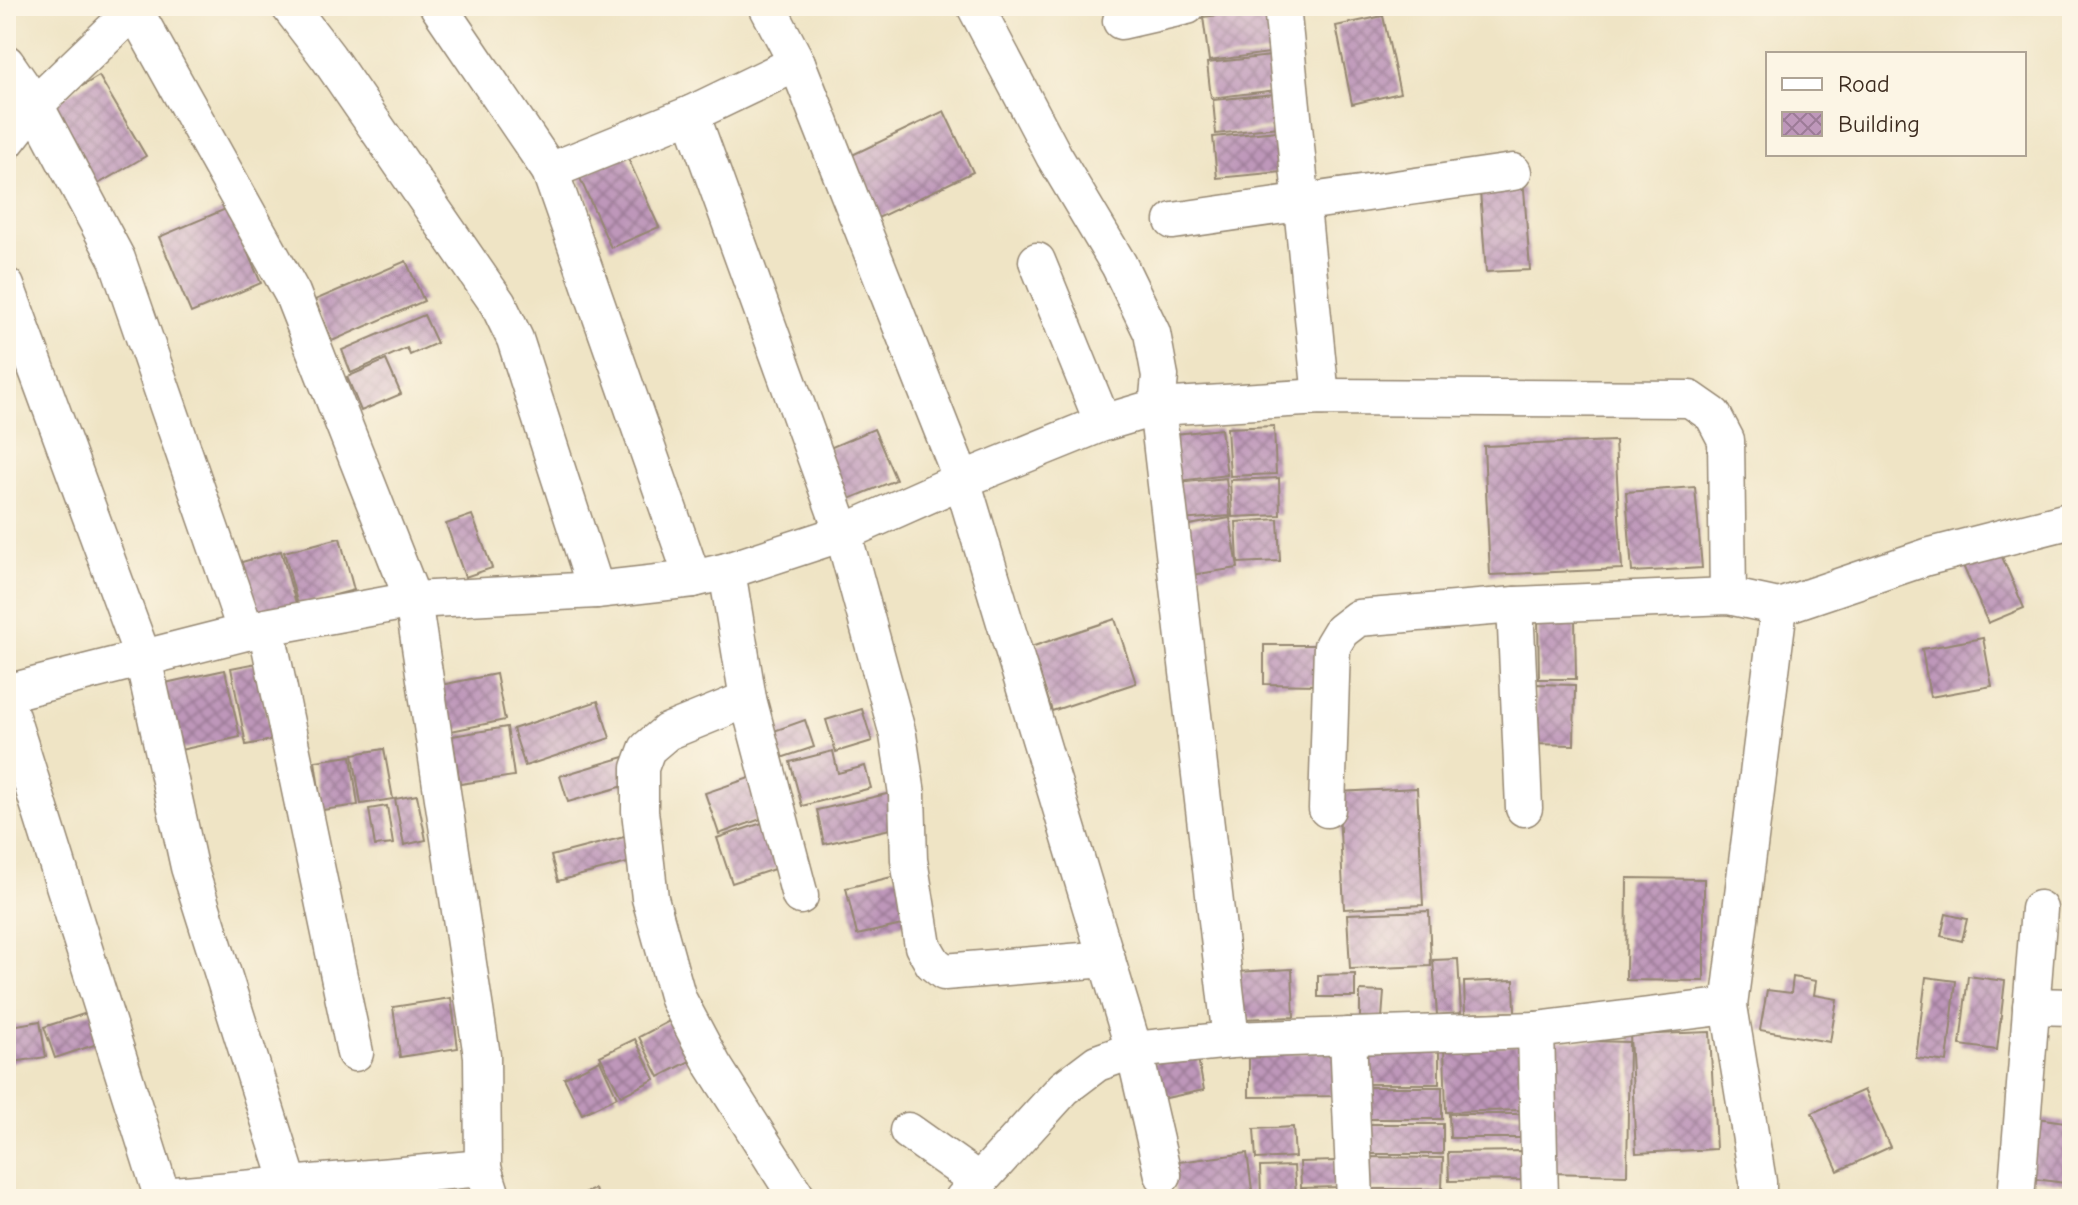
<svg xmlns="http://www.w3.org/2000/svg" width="2078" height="1205" font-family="'Comic Neue',sans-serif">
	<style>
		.building { fill: url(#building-cross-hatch) }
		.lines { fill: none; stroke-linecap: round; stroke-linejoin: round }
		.street-casing { stroke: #958772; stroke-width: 39 }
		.street { stroke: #fff; stroke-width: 36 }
	</style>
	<defs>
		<pattern id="building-cross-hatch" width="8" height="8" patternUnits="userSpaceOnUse" patternTransform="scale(2)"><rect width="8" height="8" fill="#be97ba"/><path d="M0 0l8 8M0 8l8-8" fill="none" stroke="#9c7b97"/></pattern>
	</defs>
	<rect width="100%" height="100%" fill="#fcf5e5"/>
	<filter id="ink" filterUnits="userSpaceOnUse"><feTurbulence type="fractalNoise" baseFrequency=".0125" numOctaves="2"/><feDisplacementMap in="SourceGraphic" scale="16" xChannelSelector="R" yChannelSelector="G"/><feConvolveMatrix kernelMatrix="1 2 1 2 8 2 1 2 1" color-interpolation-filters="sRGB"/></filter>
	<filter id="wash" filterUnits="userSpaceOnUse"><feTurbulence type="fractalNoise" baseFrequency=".006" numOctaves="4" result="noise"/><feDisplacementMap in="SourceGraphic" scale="32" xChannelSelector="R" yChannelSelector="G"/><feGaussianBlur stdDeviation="1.8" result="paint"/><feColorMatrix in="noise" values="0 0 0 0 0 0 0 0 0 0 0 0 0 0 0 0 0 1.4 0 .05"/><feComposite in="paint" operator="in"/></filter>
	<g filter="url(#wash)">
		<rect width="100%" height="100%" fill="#efe4c5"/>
		<g id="blocks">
			<g class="building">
				<polygon points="1271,8 1277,52 1209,61 1203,17"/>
				<polygon points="1383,16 1400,93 1352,104 1336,26"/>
				<polygon points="1280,55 1285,89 1211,98 1207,63"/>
				<polygon points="99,76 146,156 93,187 47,107"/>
				<polygon points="1285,93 1288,126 1216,134 1213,100"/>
				<polygon points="944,111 973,172 878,218 848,157"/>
				<polygon points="1288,130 1292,171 1217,178 1213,137"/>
				<polygon points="626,154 659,227 611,248 579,176"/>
				<polygon points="1524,189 1530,270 1486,272 1480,191"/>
				<polygon points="228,208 261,283 191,313 159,237"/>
				<polygon points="406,261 424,301 332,341 315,300"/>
				<polygon points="424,315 437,343 410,355 407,348 351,373 342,350"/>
				<polygon points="386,360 401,394 361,411 347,377"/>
				<polygon points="1274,426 1276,474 1230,476 1227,428"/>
				<polygon points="874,429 896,480 847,500 825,450"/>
				<polygon points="1221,429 1227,475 1172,482 1166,435"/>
				<polygon points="1615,441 1622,569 1490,575 1484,446"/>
				<polygon points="1226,478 1230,516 1180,520 1176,483"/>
				<polygon points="1279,478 1280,515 1232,517 1230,480"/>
				<polygon points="1695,487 1702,568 1632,572 1626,492"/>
				<polygon points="472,515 492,568 465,577 446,524"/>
				<polygon points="1230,518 1238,568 1191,575 1183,526"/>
				<polygon points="1278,519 1280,561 1238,563 1236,522"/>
				<polygon points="340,538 354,590 298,605 284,552"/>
				<polygon points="1997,545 2024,608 1988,623 1961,561"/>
				<polygon points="281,551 297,607 251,621 235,564"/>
				<polygon points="1575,617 1576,679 1539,679 1538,618"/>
				<polygon points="1115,619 1136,683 1052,711 1031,647"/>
				<polygon points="1983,638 1992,686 1930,697 1922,649"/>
				<polygon points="1264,645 1317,645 1317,685 1264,684"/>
				<polygon points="257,663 272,740 246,745 231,668"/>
				<polygon points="225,670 240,737 171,752 156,685"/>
				<polygon points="496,674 505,720 446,732 436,686"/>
				<polygon points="1536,684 1575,685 1574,745 1534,744"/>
				<polygon points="598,701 610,738 525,766 513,729"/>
				<polygon points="862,709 872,741 836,752 826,720"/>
				<polygon points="805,720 814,747 781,758 771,732"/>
				<polygon points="507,727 514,776 460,784 452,736"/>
				<polygon points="384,749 393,799 361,804 353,754"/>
				<polygon points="833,751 838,773 865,766 871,788 802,806 790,762"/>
				<polygon points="351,756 358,805 322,810 315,761"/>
				<polygon points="624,757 631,784 568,802 560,776"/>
				<polygon points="758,775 772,815 719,834 705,793"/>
				<polygon points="1417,788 1423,905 1344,909 1338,792"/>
				<polygon points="891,793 899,827 824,844 817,810"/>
				<polygon points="417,795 426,840 404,845 395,799"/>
				<polygon points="387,806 393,844 375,846 369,809"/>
				<polygon points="762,823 777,868 732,883 717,838"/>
				<polygon points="628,836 635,861 558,881 551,856"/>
				<polygon points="900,875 911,923 857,935 846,888"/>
				<polygon points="1627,878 1704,879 1704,981 1626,980"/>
				<polygon points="1429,911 1431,966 1350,969 1347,914"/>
				<polygon points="1946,914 1967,919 1962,941 1941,936"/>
				<polygon points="1458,959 1461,1013 1437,1015 1433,960"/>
				<polygon points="1292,969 1294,1017 1240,1019 1237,972"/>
				<polygon points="1355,974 1355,997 1318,997 1318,975"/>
				<polygon points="1968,976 2005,981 1997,1050 1960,1045"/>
				<polygon points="1793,977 1816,981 1814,995 1837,999 1830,1042 1760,1030 1767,990 1791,993"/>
				<polygon points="1926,977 1956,981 1947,1062 1916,1058"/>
				<polygon points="1514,980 1515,1012 1465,1014 1464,982"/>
				<polygon points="1360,991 1384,992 1382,1018 1360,1017"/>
				<polygon points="451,998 458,1048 400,1057 393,1007"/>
				<polygon points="96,1010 106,1041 55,1058 44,1027"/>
				<polygon points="673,1019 694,1059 659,1077 639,1037"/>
				<polygon points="40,1021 46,1057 6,1063 6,1027"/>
				<polygon points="1710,1032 1716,1149 1636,1153 1630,1035"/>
				<polygon points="635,1039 655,1079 621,1096 600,1056"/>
				<polygon points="1552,1040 1629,1042 1627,1175 1550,1173"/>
				<polygon points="1520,1045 1522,1110 1446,1112 1444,1048"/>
				<rect x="1360" y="1047" width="79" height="37"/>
				<polygon points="1336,1052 1337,1096 1249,1097 1249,1054"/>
				<polygon points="1197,1053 1204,1090 1152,1101 1144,1064"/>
				<polygon points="600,1060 617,1097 582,1114 564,1078"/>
				<polygon points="1363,1087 1442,1087 1442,1119 1364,1119"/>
				<polygon points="1864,1090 1890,1147 1838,1171 1812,1113"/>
				<polygon points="1449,1114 1527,1114 1526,1138 1450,1138"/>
				<polygon points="2037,1118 2072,1123 2072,1184 2028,1178"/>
				<rect x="1367" y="1124" width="76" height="30"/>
				<polygon points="1293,1127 1295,1157 1256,1159 1254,1129"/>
				<polygon points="1527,1151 1527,1180 1449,1181 1448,1152"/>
				<polygon points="1247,1153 1253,1197 1176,1199 1171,1163"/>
				<polygon points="1367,1157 1443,1158 1442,1189 1368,1189"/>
				<polygon points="1336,1161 1337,1187 1301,1188 1300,1162"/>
				<polygon points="1294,1166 1296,1195 1261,1196 1260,1167"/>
				<polygon points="595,1189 598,1199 569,1199"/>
				<polygon points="1447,1192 1447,1199 1364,1199 1364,1193"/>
			</g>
		</g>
	</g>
	<g filter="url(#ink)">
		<use href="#blocks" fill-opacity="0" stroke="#958772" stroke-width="2"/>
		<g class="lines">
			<defs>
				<g id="street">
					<polyline points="289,6 328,57 498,304 515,339 596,590"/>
					<polyline points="438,6 550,171 693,579"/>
					<polyline points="767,6 797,63 962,480 1134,1050 1163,1175"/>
					<polyline points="975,6 1054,156 1119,265 1152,333 1160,376 1157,407 1231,1040"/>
					<polyline points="1282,6 1321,397"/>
					<polyline points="135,11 292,293 413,600 482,1056 483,1168 493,1199"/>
					<polyline points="1121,21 1187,6"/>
					<polyline points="6,63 35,105 117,259 246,632"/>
					<polyline points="691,114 843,533 898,735 907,794 909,860 923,946 933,963 944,972 1107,959"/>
					<polyline points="6,142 35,105 138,6"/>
					<polyline points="550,171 691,114 797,63"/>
					<polyline points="1173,221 1513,172"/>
					<polyline points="1037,261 1103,423"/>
					<polyline points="6,286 143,658 189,867 290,1186"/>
					<polyline points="727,571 748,699 800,896"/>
					<polyline points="1515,605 1524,808"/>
					<polyline points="266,627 355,1053"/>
					<polyline points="6,693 266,627 413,600 596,590 693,579 727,571 843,533 962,480 1103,423 1157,407 1321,397 1690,399 1713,415 1726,440 1728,596"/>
					<polyline points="748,699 667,732 647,749 640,768 640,811 650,898 678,999 713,1065 798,1199"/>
					<polyline points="6,701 162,1196 483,1168"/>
					<polyline points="1327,809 1332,646 1341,631 1358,618 1515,605 1728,596 1779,607 1927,557 2072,520"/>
					<polyline points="2031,1006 2072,1007"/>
					<polyline points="1536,1030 1540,1199"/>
					<polyline points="1348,1036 1355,1199"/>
					<polyline points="908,1131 980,1182"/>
					<polyline points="963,1199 1064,1088 1097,1063 1134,1050 1231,1040 1536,1030 1729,1006"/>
					<polyline points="1758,1199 1758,1182 1729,1006 1779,607"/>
					<polyline points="2016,1199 2039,909"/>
				</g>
			</defs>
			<use href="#street" class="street-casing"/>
			<use href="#street" class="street"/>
		</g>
	</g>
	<rect width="2078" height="1205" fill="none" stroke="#fcf5e5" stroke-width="32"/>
	<rect x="1766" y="52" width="260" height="104" fill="#fcf5e5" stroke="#afa495" stroke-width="2"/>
	<rect x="1782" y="78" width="40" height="12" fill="#ffffff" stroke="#afa495" stroke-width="2"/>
	<text x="1838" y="92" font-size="24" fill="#3b2a1e">Road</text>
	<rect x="1782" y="112" width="40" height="24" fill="url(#building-cross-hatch)" stroke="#afa495" stroke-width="2"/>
	<text x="1838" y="132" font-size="24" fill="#3b2a1e">Building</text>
</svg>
